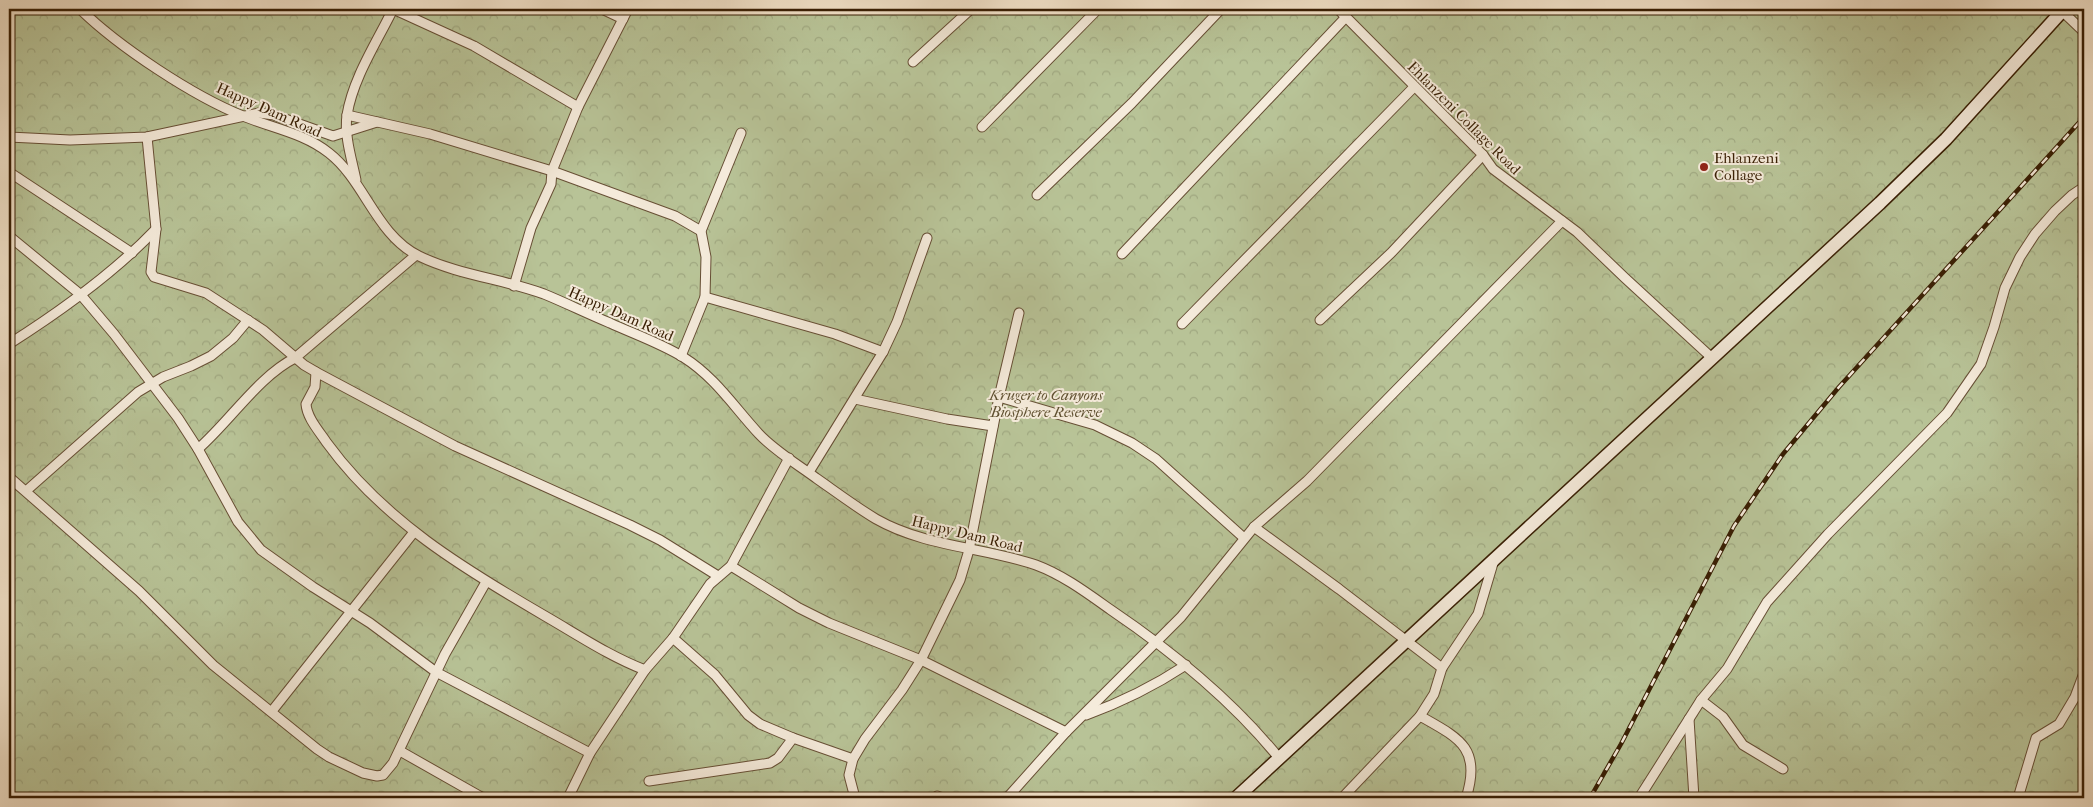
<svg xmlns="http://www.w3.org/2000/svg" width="2093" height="807" font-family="'IM FELL French Canon',serif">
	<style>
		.forest { fill: url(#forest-crowns); stroke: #78714e }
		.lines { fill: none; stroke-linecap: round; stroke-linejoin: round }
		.street-casing { stroke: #674f35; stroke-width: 11 }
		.secondary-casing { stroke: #391f04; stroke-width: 15 }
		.street { stroke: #f5ebdb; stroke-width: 9 }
		.secondary { stroke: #f5ebdb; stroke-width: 12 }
		.rail-casing { stroke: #391f04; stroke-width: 4.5 }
		.rail { stroke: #f5ebdb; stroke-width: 2.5; stroke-dasharray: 8; stroke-linecap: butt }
		.poi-dot { fill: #8f2418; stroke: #f5ebdb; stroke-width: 2 }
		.labels { text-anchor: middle; stroke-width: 4; stroke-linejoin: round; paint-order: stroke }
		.street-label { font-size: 15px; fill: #391f04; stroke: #f5ebdb }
		.poi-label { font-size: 15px; fill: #391f04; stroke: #f5ebdb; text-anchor: start }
		.park-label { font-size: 15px; font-style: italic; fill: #5f5030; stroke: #f5ebdb }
	</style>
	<defs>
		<pattern id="forest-crowns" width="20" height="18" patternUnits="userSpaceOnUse" patternTransform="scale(1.25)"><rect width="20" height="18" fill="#b8c397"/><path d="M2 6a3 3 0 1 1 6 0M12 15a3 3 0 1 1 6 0" fill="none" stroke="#9fa780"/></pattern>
	</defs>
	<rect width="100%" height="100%" fill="#f0e0c7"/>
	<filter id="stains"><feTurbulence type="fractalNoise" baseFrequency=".004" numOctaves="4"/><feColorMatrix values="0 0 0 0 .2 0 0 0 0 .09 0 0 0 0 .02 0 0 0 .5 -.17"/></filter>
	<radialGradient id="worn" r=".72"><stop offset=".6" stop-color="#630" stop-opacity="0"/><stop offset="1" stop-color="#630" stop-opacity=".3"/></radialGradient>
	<rect class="forest" x="9" y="9" width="2075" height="789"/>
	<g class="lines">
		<defs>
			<g id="street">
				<path d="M 80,9 C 119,47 193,96 243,116 C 272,128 304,133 329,153 C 365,181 376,235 419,256 C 458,275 503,279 544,294 C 566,303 588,314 610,323 C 634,334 660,343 683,357 C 715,377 734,407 759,434 C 775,451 797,464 816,478 C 836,492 856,507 876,519 C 925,547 984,547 1036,565 C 1063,575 1087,593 1111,610 C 1173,652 1231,699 1279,758"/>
				<polyline points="393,9 474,46 578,107"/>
				<polyline points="602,9 623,19"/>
				<polyline points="1338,9 1483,155 1493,169 1577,232 1625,278 1712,358"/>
				<polyline points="2062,11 2084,32"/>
				<polyline points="913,62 971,9"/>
				<polyline points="347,115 430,134 552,171 675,216 701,231"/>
				<polyline points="982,127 1098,9"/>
				<polyline points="9,137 70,140 147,137 259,113 274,115 333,136 377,122"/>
				<polyline points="147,137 156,229 151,272 154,277 206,293 263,330 304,365 316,372 455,446 630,525 660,540 718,576"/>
				<polyline points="9,172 132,253"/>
				<path d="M 356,180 C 352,160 344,136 347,115 C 353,78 377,42 393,9"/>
				<polyline points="1037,195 1132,103 1221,9"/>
				<polyline points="9,236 81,295 114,334 178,418 198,449 238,522 261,550 313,587 370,623 436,672 590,753"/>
				<polyline points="1122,254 1346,17"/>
				<polyline points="514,286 531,228 551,184 552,171 578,107 628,9"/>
				<polyline points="705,297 835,334 883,352"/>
				<polyline points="1320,320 1391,253 1483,155"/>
				<polyline points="1182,324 1414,87"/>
				<path d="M 9,344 C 61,311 113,274 156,229"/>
				<polyline points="681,356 705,297 706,257 701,231 741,133"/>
				<path d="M 316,372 L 315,387 L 306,404 C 307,418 319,431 327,443 C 383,520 464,569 545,616 C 578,635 609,656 645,670"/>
				<polyline points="999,397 1095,425 1132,443 1156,459 1244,538"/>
				<polyline points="855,399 947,419 993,426"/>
				<path d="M 198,449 C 230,421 259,376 295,358 L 416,255"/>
				<polyline points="809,472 883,352 897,322 927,238"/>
				<polyline points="9,477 139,591 213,665 317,749 329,757 363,773 377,776 383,775 393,763 445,654 486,582"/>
				<polyline points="26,491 138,392 163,377 191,366 211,356 233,338 248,320"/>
				<polyline points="1254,527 1339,589 1442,668"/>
				<polyline points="731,566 799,608 829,623 921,660 1066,732"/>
				<polyline points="673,638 715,675 748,715 760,724 793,738 853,759"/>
				<polyline points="1701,700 1723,717 1743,745 1783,769"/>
				<polyline points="272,711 414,532"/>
				<path d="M 1086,715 C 1122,702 1154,686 1186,665"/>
				<path d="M 1420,716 C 1459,738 1482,748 1466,798"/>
				<polyline points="1689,719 1694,798"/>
				<polyline points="400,751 483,798"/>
				<polyline points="649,781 770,763 778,758 793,738"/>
				<polyline points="937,796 943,798"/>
				<polyline points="568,798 590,753 645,670 673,638 710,584 731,566 789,458"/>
				<polyline points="855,798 849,775 853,759 865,739 902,690 921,660 960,580 969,550 999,397 1019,313"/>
				<polyline points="1007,798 1066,732 1181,617 1254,527 1307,481 1562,221"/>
				<polyline points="1342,798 1420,716 1434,694 1442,668 1478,614 1494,560"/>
				<polyline points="1639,798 1701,700 1727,669 1767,602 1828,534 1947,413 1981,364 1994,327 2005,288 2020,257 2035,234 2055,211 2072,195 2084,187"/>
				<polyline points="2018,798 2036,738 2059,724 2075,697 2084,673"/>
			</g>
			<polyline id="secondary" points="1236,798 1880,203 1946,139 2064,9"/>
		</defs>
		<use href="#street" class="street-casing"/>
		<use href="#secondary" class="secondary-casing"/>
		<use href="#street" class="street"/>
		<use href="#secondary" class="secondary"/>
		<defs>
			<polyline id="rail" points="1590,798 1621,744 1734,526 1783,454 1839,387 2084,117"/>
		</defs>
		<use href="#rail" class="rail-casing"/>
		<use href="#rail" class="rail"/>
	</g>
	<circle class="poi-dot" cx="1704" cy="167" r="5"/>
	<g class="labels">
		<g class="street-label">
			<text transform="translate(269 110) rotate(24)" y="5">Happy Dam Road</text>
			<text transform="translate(1464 118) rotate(45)" y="5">Ehlanzeni Collage Road</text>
			<text transform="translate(621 314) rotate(24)" y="5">Happy Dam Road</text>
			<text transform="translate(967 534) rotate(14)" y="5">Happy Dam Road</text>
		</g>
		<g class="poi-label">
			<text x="1714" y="163">Ehlanzeni<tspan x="1714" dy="17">Collage</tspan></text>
		</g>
		<g class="park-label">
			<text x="1046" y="400">Kruger to Canyons<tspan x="1046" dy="17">Biosphere Reserve</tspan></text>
		</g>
	</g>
	<rect width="2093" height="807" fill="none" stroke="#f0e0c7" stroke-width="30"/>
	<rect x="10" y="10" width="2073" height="787" fill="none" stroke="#391f04" stroke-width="2.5"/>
	<rect x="15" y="15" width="2063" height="777" fill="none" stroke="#391f04"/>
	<rect width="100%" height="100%" filter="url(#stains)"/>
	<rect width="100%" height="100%" fill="url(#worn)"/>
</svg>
